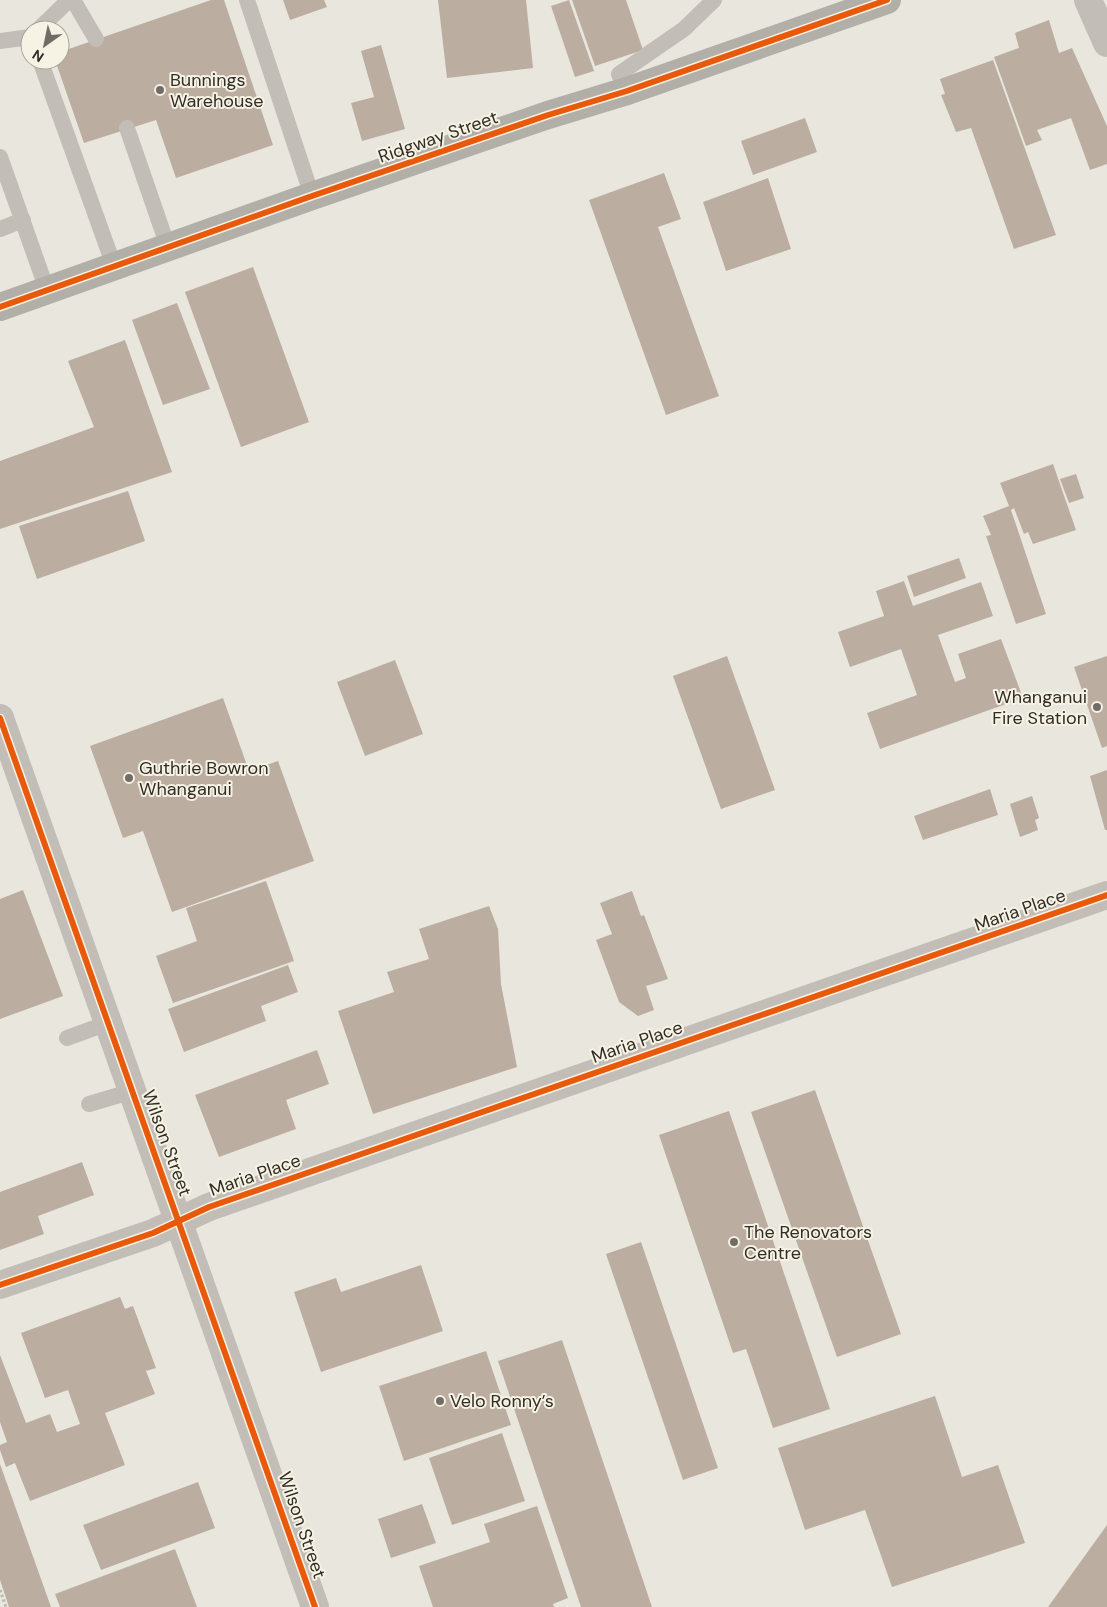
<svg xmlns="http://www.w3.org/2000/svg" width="1107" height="1607" font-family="'DM Sans',sans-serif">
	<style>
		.building { fill: #bbaea1 }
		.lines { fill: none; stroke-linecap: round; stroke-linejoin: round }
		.path { stroke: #bab7b0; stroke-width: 3; stroke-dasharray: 2.5 2.5; stroke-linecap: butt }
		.lane { stroke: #c2beb7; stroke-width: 16 }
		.street { stroke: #c2beb7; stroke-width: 28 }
		.secondary { stroke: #b2afa8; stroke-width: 28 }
		.cycleway-casing { stroke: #f6f2e4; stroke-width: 9 }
		.cycleway { stroke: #e8590c; stroke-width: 6 }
		.poi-dot { fill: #716d66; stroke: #f6f2e4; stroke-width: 2 }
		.labels { text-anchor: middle; stroke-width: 4; stroke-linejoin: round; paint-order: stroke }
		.poi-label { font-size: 18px; fill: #312c26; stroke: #f6f2e4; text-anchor: start }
		.street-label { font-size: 18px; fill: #312c26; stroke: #f6f2e4 }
	</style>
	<rect width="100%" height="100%" fill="#e9e6de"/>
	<g class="building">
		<polygon points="211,0 224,0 273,145 176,178 156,120 84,143 55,60 60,60 60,52"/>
		<polygon points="283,0 324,0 327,7 290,20"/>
		<polygon points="438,0 526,0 533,68 447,78"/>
		<polygon points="569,0 594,71 575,77 551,6"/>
		<polygon points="572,0 626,0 643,50 595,66"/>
		<polygon points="1049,20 1059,53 1072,48 1107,126 1107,164 1090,170 1071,118 1037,130 1042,140 1026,146 994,57 1019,48 1015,33"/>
		<polygon points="381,45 405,129 362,141 351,103 374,97 361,51"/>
		<polygon points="993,60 1056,235 1014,249 971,128 956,132 941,95 945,94 940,79"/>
		<polygon points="805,118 817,152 753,175 741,141"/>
		<polygon points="664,173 681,219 658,227 719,396 666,415 589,200"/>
		<polygon points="768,178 791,249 726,271 703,202"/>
		<polygon points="253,267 309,422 241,447 185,292"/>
		<polygon points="177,303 210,389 163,405 132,320"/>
		<polygon points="125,340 172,472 0,529 0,461 94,427 68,361"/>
		<polygon points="1053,464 1076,530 1033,544 1028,532 1024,534 1014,508 1011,510 1046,614 1016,624 986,536 991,535 983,516 1009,506 1000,483"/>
		<polygon points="1076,474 1084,498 1069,503 1060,479"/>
		<polygon points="128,491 145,541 37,579 19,526"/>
		<polygon points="959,558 966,578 914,597 907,576"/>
		<polygon points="904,581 913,606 981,582 993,616 938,635 955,682 966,678 958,654 1001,639 1023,698 880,749 867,713 917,695 901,649 850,667 838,632 884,616 876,591"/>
		<polygon points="727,656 775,790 721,809 673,676"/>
		<polygon points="1107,656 1107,746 1102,748 1074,667"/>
		<polygon points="395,660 423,734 365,756 337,682"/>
		<polygon points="223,698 249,771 278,761 314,861 172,912 143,831 123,838 90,746"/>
		<polygon points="1107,770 1107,830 1105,830 1090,776"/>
		<polygon points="990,789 998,815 923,840 914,816"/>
		<polygon points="1032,796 1039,818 1035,820 1038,830 1020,837 1010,804"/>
		<polygon points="266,881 294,961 173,1003 156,956 197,941 186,908"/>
		<polygon points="23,890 63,996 0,1019 0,899"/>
		<polygon points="632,891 641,916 644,915 668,979 646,986 654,1010 638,1016 619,1002 596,940 612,934 600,903"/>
		<polygon points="489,906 498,929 501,984 517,1067 373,1114 338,1011 394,992 387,972 429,959 419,929"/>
		<polygon points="288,965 298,992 261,1006 266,1021 184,1052 168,1009"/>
		<polygon points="317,1050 329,1084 286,1100 296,1129 219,1157 195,1095"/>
		<polygon points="815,1090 901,1334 837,1357 751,1112"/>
		<polygon points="729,1111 830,1409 773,1428 746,1349 733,1353 659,1135"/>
		<polygon points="82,1162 94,1195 38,1216 44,1234 0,1250 0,1192"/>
		<polygon points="641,1242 718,1468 683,1480 606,1254"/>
		<polygon points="421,1265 443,1331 321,1372 294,1292 336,1278 341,1292"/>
		<polygon points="120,1297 125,1309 133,1306 156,1368 146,1371 155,1394 105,1413 125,1465 30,1501 15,1463 6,1467 0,1450 0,1445 7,1442 0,1422 0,1355 26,1423 50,1414 57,1432 80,1424 68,1390 45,1398 21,1333"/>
		<polygon points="562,1340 652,1607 581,1607 498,1361"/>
		<polygon points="486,1351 511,1425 404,1461 379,1386"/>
		<polygon points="935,1396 962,1477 998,1465 1025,1543 892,1587 865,1510 805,1530 778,1448"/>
		<polygon points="502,1433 525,1501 452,1525 429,1458"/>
		<polygon points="0,1464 51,1607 9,1607 0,1580"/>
		<polygon points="198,1482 215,1528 101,1570 83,1525"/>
		<polygon points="422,1504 436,1543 391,1558 378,1519"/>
		<polygon points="537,1506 568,1598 553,1604 554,1607 433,1607 419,1566 490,1542 484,1524"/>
		<polygon points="1107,1525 1107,1607 1048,1607"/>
		<polygon points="175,1549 197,1607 60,1607 55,1594"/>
	</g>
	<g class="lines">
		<polyline class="path" points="0,1590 6,1607"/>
		<g class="lane">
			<polyline points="73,0 96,39"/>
			<polyline points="247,0 312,196"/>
			<polyline points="38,30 69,0"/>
			<polyline points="0,41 30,37"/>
			<polyline points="40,60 114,266"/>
			<polyline points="627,91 619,74 684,29 714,0"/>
			<polyline points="127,128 168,247"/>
			<polyline points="0,157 47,290"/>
			<polyline points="0,229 23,220"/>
			<polyline points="67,1038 108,1023"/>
			<polyline points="89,1104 133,1091"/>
		</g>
		<g class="street">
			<polyline points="1088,0 1107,43"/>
			<polyline points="0,718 315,1607"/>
			<polyline points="0,1285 153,1233 209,1207 1107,895"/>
		</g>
		<polyline class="secondary" points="0,307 312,196 548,115 627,91 887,0"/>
		<defs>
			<g id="cycleway">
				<polyline points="0,307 312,196 548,115 627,91 887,0"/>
				<polyline points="0,718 315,1607"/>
				<polyline points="0,1285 153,1233 209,1207 1107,895"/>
			</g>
		</defs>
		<use href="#cycleway" class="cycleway-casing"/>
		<use href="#cycleway" class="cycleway"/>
	</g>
	<g class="poi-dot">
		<circle cx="160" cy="90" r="5"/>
		<circle cx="1097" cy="707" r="5"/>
		<circle cx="129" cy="778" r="5"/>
		<circle cx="734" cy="1242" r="5"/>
		<circle cx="440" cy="1401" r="5"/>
	</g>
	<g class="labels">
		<g class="poi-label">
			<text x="170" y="86">Bunnings<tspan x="170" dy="21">Warehouse</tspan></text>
			<text x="1087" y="703" text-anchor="end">Whanganui<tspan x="1087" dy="21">Fire Station</tspan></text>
			<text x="139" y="774">Guthrie Bowron<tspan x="139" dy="21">Whanganui</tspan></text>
			<text x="744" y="1238">The Renovators<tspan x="744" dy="21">Centre</tspan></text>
			<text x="450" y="1407">Velo Ronny’s</text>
		</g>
		<g class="street-label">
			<text transform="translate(438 137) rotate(-19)" y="6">Ridgway Street</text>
			<text transform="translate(1020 910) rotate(-19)" y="6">Maria Place</text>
			<text transform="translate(637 1042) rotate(-19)" y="6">Maria Place</text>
			<text transform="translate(167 1143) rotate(70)" y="6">Wilson Street</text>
			<text transform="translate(255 1175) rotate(-19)" y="6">Maria Place</text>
			<text transform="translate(302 1525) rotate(71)" y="6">Wilson Street</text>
		</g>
	</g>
	<g transform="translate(45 45) rotate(213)"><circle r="24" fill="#f6f2e4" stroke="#a7a398"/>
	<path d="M0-4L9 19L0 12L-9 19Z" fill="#716d66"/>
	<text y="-8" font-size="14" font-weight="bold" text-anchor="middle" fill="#312c26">N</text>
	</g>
</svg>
